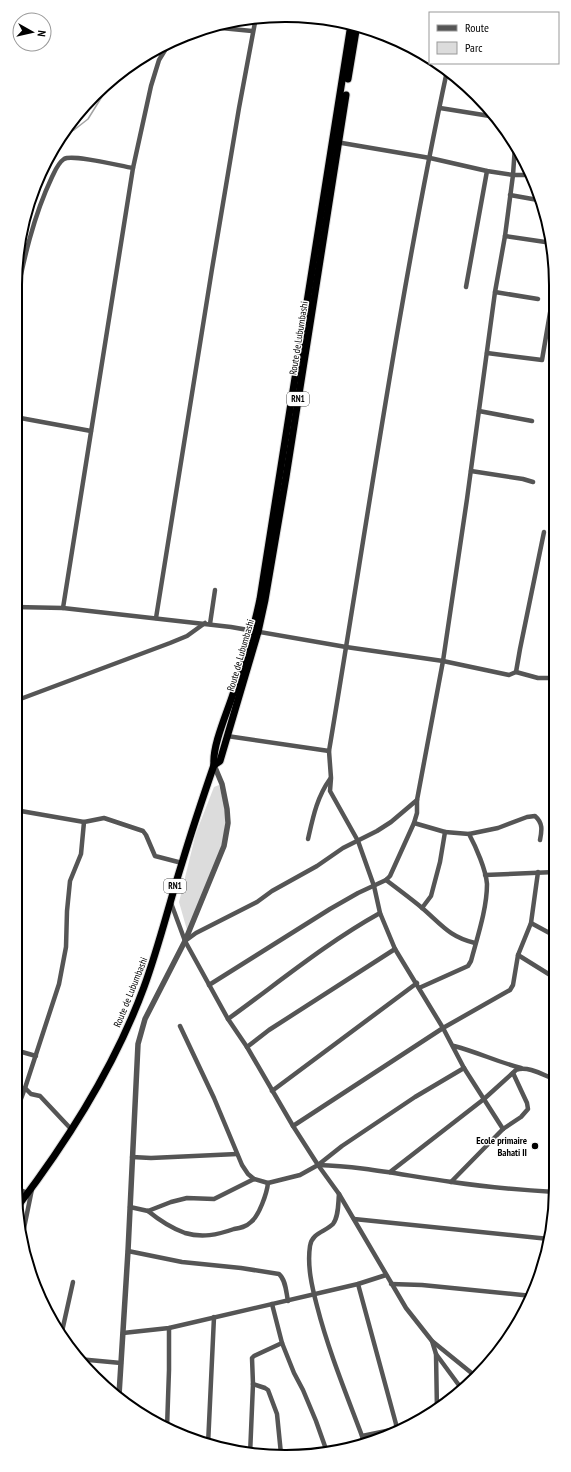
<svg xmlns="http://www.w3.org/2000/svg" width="571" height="1472" font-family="'PT Sans Narrow',sans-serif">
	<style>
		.green { fill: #dcdcdc }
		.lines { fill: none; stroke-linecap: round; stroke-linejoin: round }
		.stream { stroke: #a3a3a3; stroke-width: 1.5 }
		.trunk-casing { stroke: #dbdbdb; stroke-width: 9 }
		.minor { stroke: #555; stroke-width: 4.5 }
		.tertiary { stroke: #555; stroke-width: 5.5 }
		.trunk { stroke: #000; stroke-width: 7 }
		.poi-dot { fill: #000; stroke: #fff; stroke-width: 1.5 }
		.labels { text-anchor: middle; stroke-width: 3; stroke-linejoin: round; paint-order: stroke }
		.shield { fill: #fff; stroke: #4c4c4c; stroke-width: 1 }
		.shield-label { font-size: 9px; font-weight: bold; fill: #000 }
		.street-label { font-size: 10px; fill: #000; stroke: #fff }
		.poi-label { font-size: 10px; font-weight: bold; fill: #000; stroke: #fff; text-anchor: end }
		.rim { fill: none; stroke: #000; stroke-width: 2 }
	</style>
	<rect width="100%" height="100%" fill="#fff"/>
	<polygon class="green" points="219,785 226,812 223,847 189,930 187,930 179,902 196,833 214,787"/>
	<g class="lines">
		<g class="stream">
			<polyline points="63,134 74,130 88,119 111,82 119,73"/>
			<polyline points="550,688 555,699"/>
		</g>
		<defs>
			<g id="trunk">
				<polyline points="348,79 357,25"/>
				<polyline points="214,765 220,761 258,632 265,600 286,477 346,95"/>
				<path d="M 18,1206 C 69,1139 115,1066 144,987 C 159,946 169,904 182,863 C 192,830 203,797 214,765 C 212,747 226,715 232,697 C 243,665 253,633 260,599 L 351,24"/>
			</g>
		</defs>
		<use href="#trunk" class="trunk-casing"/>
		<g class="minor">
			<polyline points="211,27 252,31"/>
			<path d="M 447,71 C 399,296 367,524 329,751 L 331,778 L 330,791 L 358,841 L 374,886 L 380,913 L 395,949 L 443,1028 L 464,1068 L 503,1129"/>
			<polyline points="440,108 496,117"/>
			<polyline points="515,146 513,175 531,175"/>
			<polyline points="510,195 538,200"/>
			<polyline points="505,236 552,243"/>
			<polyline points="466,287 487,171"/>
			<polyline points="495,292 538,299"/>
			<path d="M 15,302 C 24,259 33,217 52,177 C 55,171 58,163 64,159 C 73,154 120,166 133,168"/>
			<polyline points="487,353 542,360 551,307"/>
			<polyline points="479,411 532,421"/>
			<polyline points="15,417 91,431"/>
			<polyline points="471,471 523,479 533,482"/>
			<polyline points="15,607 63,608 231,627 346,647 443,661 509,675 516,672 538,678 555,678"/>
			<polyline points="63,608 133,168 151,86 159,60 170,42"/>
			<polyline points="156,618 212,269 239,108 256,17"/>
			<polyline points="210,624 215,590"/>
			<polyline points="516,672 520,649 544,532"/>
			<polyline points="15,701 170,643 187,636 205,623"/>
			<polyline points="227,736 329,751"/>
			<polyline points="15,810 84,822"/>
			<polyline points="414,823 445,832 440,862 431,896 422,908"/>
			<path d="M 469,834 L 498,828 L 527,817 L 535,816 C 543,823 542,830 540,840"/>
			<path d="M 308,839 C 313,817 317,797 330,779"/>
			<polyline points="485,875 555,872"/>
			<path d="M 386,880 C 398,889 410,898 421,907 C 441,924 449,937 475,943"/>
			<polyline points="171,903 185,941 228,1019 247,1047 293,1126 318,1165 339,1194 406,1308 432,1341 474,1375"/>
			<polyline points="531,923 555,936"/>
			<polyline points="185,941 196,933 257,902 272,891 317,866 343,848 377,831 391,822 417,800"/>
			<polyline points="518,955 555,978"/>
			<polyline points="209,985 330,909 358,893 386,880 390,876 414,823 417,813 417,800 443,661 467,499 495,292 505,236 513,175 487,171 430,158 336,142"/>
			<path d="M 556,987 C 549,998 548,1009 556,1019"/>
			<path d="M 419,988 L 468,966 L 471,961 C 477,938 487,909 487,884 C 486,870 476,847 469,834 L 445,832"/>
			<path d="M 228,1019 C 278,983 326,943 380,913"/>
			<polyline points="180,1026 214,1098 242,1165 248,1174 254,1179 268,1183 300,1175 318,1165 342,1146 415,1097 464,1068"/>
			<path d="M 454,1046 C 477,1052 498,1062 521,1068"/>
			<polyline points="247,1047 269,1030 395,949"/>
			<polyline points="15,1050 36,1056"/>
			<polyline points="25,1088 31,1094 40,1096 71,1129"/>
			<polyline points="272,1091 417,983"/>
			<polyline points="15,1115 25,1088 59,984 66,947 67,911 70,881 81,854 84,822 104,818 143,831 146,835 155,856 182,863"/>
			<polyline points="293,1126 443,1028 510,990 513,985 518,955 531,923 538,872"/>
			<polyline points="132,1157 151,1158 237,1154"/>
			<path d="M 318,1165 C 363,1166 407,1176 452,1182 C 486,1187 521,1190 555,1192"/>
			<path d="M 390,1172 L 484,1099 L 516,1070 C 528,1065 545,1076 556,1080"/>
			<polyline points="451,1182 503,1129 521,1117 528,1109 527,1103 513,1073"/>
			<polyline points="15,1188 28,1193"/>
			<path d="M 339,1194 C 338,1203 339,1216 333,1224 C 325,1232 312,1233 310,1246 C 307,1266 312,1287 317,1306 C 329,1353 348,1398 365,1444"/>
			<polyline points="130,1207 148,1211 171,1202 187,1198 214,1199 254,1179"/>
			<path d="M 148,1211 C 159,1220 171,1228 185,1233 C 202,1238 217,1235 234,1229 C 240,1228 246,1227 251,1222 C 259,1216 267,1193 268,1183"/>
			<polyline points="354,1219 549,1239"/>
			<polyline points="23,1233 32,1189"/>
			<path d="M 128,1251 L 182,1262 L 241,1268 L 279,1274 C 286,1280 286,1292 288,1301"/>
			<polyline points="358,1284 396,1424 396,1428 391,1430 362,1436"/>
			<polyline points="391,1284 422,1285 532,1296"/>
			<polyline points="272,1304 282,1343 294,1373 303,1390 316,1421 327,1452"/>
			<polyline points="123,1333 169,1328 358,1284 386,1275"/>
			<polyline points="61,1336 73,1282"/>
			<polyline points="432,1341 436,1354 437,1411"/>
			<polyline points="436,1354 461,1388"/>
			<polyline points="78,1359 121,1363"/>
			<polyline points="253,1384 265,1388 268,1390 277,1414 281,1454"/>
			<polyline points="167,1428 169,1370 169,1328"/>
			<polyline points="208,1445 214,1317"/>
			<polyline points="250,1455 253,1384 252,1358 254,1356 282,1343"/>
		</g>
		<polyline class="tertiary" points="119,1395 128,1251 138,1044 145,1019 185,941 224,846 228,823 227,809 222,784 214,765"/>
		<use href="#trunk" class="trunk"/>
	</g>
	<circle class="poi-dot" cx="535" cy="1146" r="4"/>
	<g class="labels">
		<g class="shield">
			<rect x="287" y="392" width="22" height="14" rx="3"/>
			<rect x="164" y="879" width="22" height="14" rx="3"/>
		</g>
		<g class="shield-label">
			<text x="298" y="402">RN1</text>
			<text x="175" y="889">RN1</text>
		</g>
		<g class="street-label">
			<text transform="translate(298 338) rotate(-81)" y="4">Route de Lubumbashi</text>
			<text transform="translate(240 655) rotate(-74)" y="4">Route de Lubumbashi</text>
			<text transform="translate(130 992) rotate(-68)" y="4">Route de Lubumbashi</text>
		</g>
		<g class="poi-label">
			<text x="527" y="1144">Ecole primaire<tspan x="527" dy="12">Bahati II</tspan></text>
		</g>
	</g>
	<path d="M0 0H571V1472H0ZM285 22H286A263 263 0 0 1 549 285V1187A263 263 0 0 1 286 1450H285A263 263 0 0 1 22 1187V285A263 263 0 0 1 285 22Z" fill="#fff" fill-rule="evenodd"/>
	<path class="rim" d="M285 22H286A263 263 0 0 1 549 285V1187A263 263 0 0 1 286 1450H285A263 263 0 0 1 22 1187V285A263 263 0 0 1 285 22Z"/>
	<rect x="429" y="12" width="130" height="52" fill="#ffffff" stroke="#999999"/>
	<rect x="437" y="25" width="20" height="6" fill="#555555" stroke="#999999"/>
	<text x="465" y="32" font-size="12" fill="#000000">Route</text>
	<rect x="437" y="42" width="20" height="12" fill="#dcdcdc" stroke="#999999"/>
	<text x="465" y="52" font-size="12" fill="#000000">Parc</text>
	<g transform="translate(32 32) rotate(98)"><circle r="19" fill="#ffffff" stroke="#999999"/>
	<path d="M0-3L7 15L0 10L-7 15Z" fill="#000000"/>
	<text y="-6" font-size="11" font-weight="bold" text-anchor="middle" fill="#000000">N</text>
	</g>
</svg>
